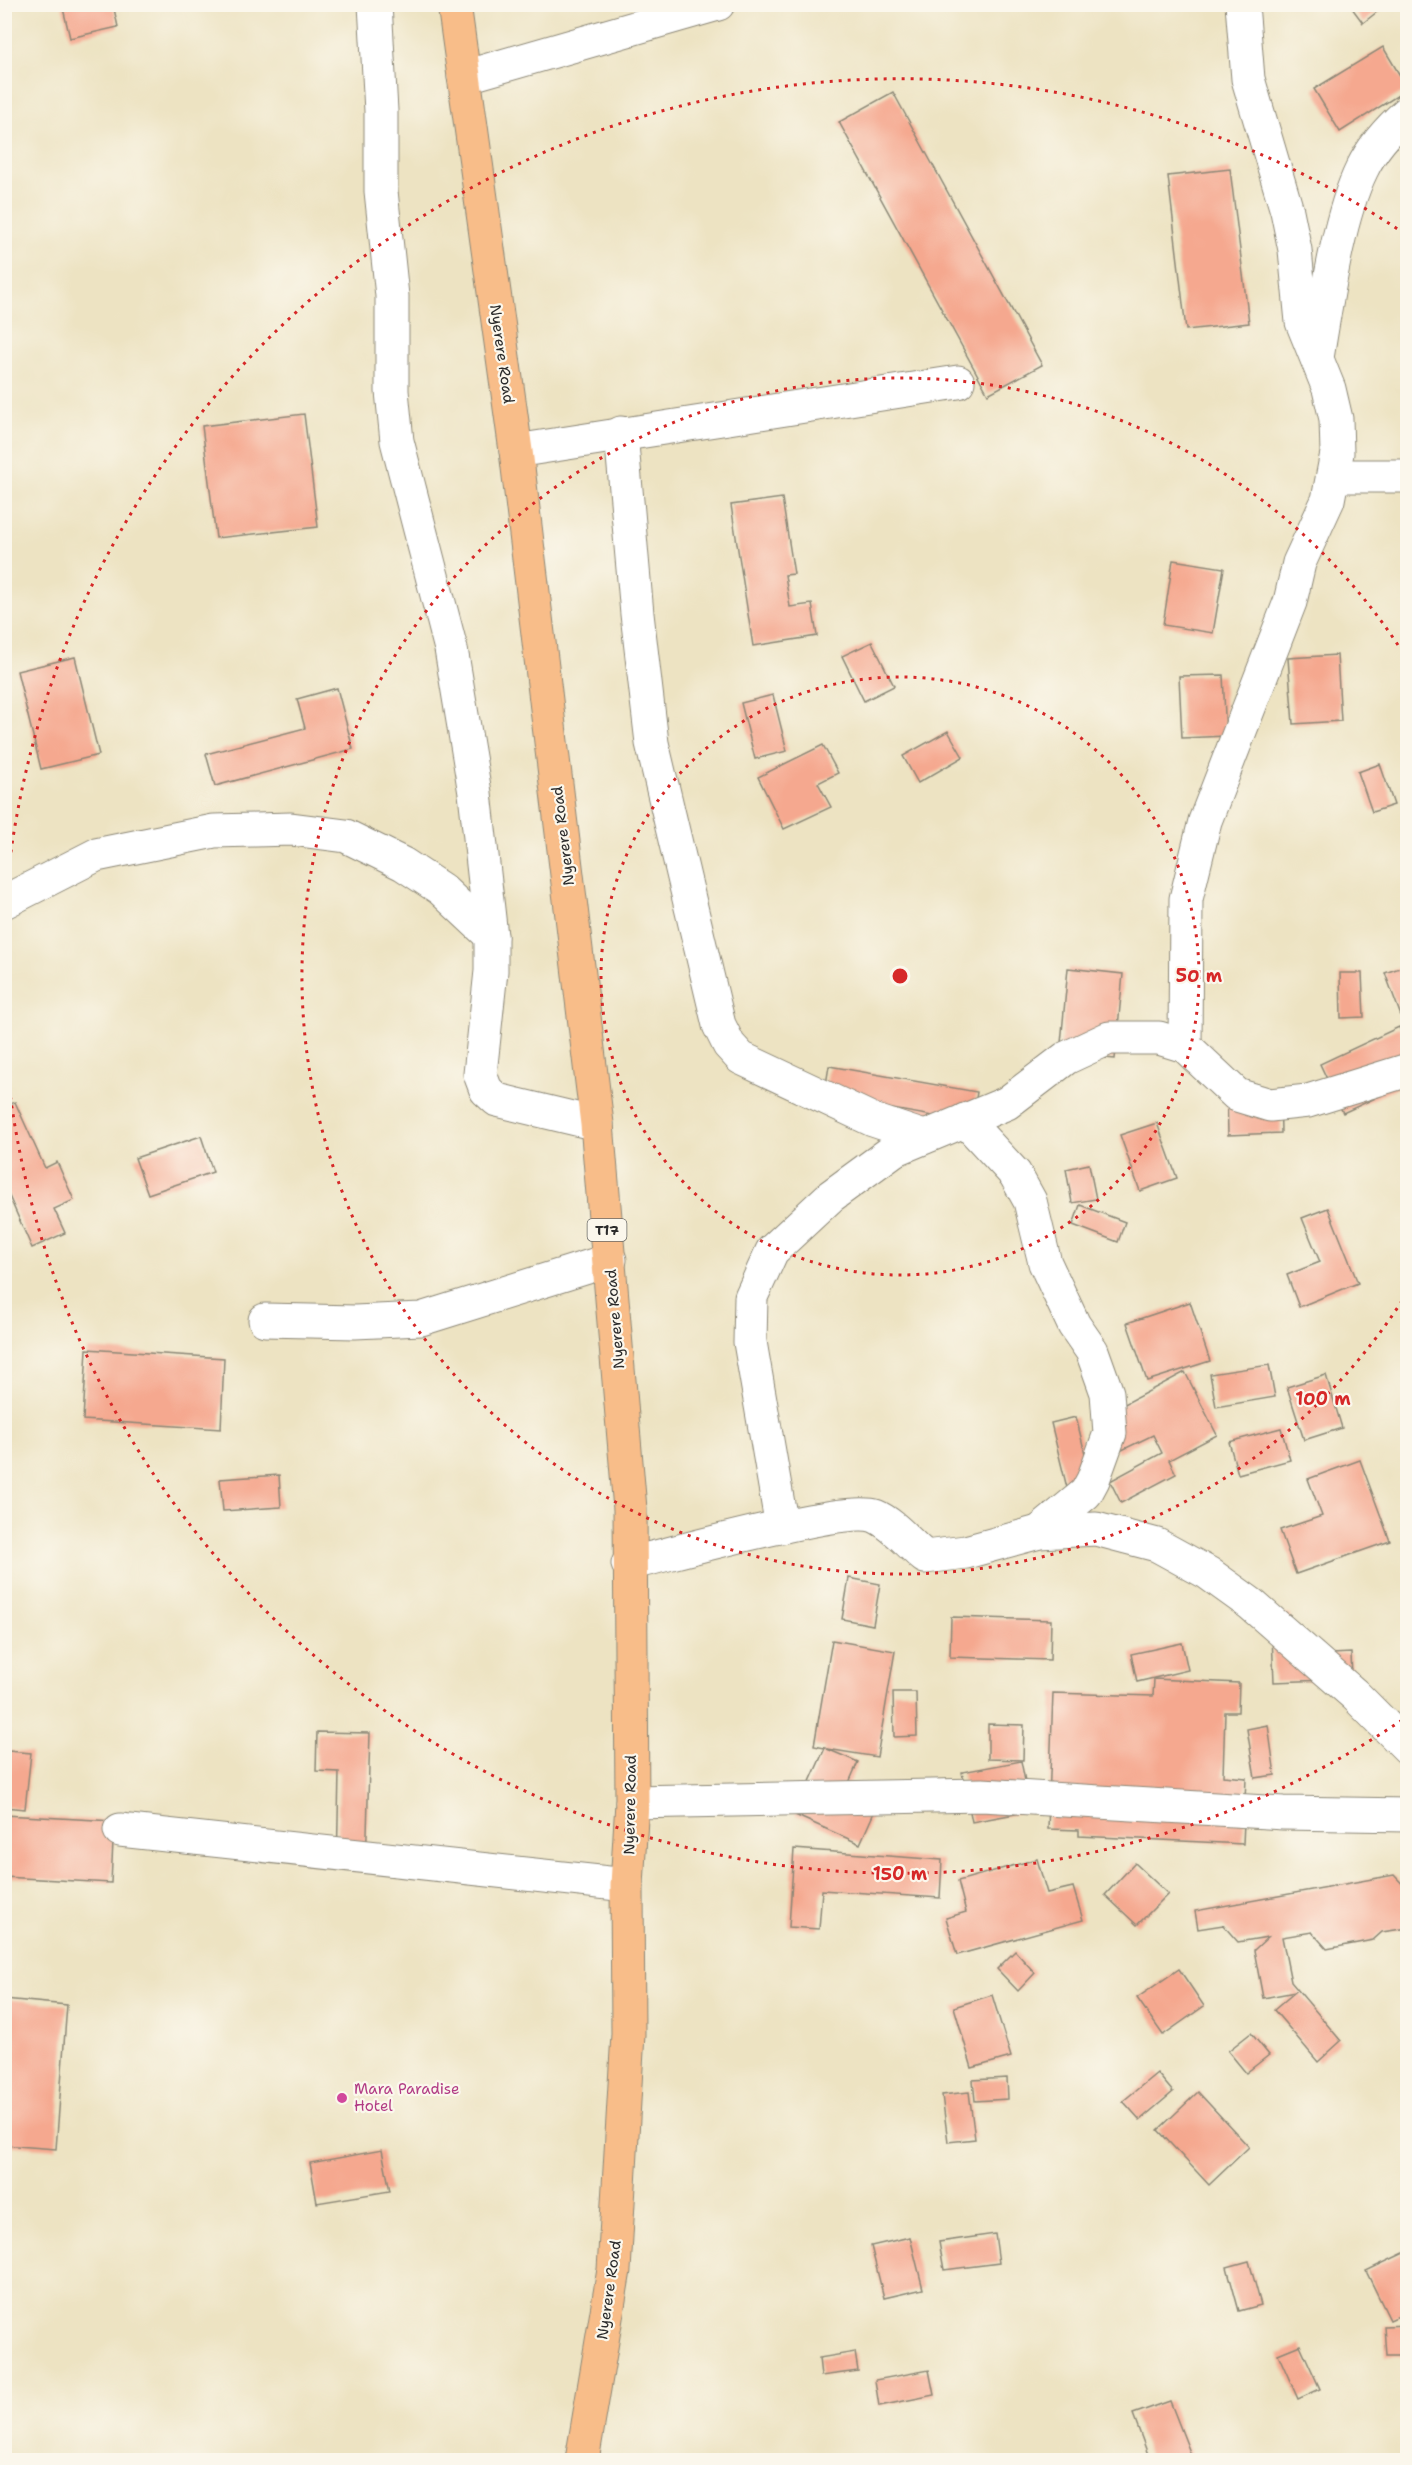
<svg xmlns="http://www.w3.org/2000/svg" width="1412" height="2465" font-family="'Shantell Sans',sans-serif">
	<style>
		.building { fill: #f5a88f }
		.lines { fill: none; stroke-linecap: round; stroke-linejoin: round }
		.street-casing { stroke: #8c8776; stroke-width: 35 }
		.primary-casing { stroke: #8c8776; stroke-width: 35 }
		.street { stroke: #fff; stroke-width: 33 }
		.primary { stroke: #f8bd89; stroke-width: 33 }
		.ring { fill: none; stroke: #d62828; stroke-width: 3; stroke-dasharray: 3 6 }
		.hotel-dot { fill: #d1479c; stroke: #fbf7ec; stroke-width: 2 }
		.labels { text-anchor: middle; stroke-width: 4.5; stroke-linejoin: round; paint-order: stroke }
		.shield { fill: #fbf7ec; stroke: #696865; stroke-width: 1.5 }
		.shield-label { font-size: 14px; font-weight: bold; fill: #2b2b2b }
		.street-label { font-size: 15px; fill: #2b2b2b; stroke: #fbf7ec }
		.hotel-label { font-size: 15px; fill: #b23c85; stroke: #fbf7ec; text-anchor: start }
		.centre { fill: #d62828; stroke: #fbf7ec; stroke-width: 3 }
		.ring-label { font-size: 18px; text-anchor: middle; font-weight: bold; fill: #d62828; stroke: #fbf7ec; stroke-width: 4.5; stroke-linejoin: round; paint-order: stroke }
	</style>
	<rect width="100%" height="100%" fill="#fbf7ec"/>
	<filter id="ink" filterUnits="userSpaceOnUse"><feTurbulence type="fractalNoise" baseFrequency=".0167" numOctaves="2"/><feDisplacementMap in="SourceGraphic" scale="12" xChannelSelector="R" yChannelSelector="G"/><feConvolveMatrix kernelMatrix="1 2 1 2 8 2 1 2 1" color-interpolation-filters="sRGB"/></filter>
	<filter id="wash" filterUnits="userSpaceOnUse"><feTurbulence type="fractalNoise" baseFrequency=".008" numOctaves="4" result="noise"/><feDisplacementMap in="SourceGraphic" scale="24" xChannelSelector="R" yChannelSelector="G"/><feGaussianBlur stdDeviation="1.35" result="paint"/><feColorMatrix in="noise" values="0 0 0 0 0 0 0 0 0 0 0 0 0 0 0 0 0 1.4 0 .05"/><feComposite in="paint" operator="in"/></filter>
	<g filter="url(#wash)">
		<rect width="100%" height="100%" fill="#ede3c2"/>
		<g id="blocks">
			<g class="building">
				<polygon points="62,4 113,4 118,27 70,38"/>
				<polygon points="1349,4 1387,4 1363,23"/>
				<polygon points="1383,47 1408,89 1340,132 1314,89"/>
				<polygon points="893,92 1042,365 988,394 839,122"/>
				<polygon points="1230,169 1249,323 1186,330 1168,176"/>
				<polygon points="304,414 318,527 216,538 202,426"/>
				<polygon points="782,498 794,574 785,575 790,607 812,604 817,636 753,646 731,505"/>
				<polygon points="1173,560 1224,568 1213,633 1163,625"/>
				<polygon points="872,642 894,686 864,701 842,656"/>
				<polygon points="1337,655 1341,721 1293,724 1288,658"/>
				<polygon points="75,657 99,755 41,769 17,671"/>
				<polygon points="1223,675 1226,736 1182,738 1179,676"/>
				<polygon points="337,688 353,749 215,786 206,754 305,728 297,699"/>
				<polygon points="773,695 787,751 755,759 741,703"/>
				<polygon points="948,731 963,757 918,783 903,756"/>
				<polygon points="823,745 838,773 818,783 831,807 784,829 758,777"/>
				<polygon points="1380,764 1394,805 1372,812 1358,772"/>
				<polygon points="1408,965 1408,1032 1407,1032 1385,973"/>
				<polygon points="1068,968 1123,974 1115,1059 1060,1054"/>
				<polygon points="1340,973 1362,973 1364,1017 1341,1018"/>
				<polygon points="1399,1027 1408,1045 1408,1083 1343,1113 1320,1064"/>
				<polygon points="829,1066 977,1092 972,1123 824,1097"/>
				<polygon points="1280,1091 1281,1133 1228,1135 1227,1093"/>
				<polygon points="15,1102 45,1168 57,1162 74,1200 54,1209 65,1233 32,1248 8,1194 4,1195 4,1106"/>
				<polygon points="1157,1123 1177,1178 1140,1191 1120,1135"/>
				<polygon points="201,1136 213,1172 148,1194 135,1158"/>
				<polygon points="1089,1164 1096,1199 1072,1203 1066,1169"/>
				<polygon points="1080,1205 1125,1222 1118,1242 1073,1225"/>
				<polygon points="1328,1208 1358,1283 1299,1307 1287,1275 1320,1262 1302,1218"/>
				<polygon points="1190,1302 1210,1361 1147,1381 1127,1323"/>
				<polygon points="87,1349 224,1358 221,1429 83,1420"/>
				<polygon points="1269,1365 1275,1397 1216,1407 1210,1374"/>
				<polygon points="1185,1372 1217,1435 1169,1460 1176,1474 1121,1503 1110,1481 1162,1453 1153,1435 1118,1452 1100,1417"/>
				<polygon points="1326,1375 1342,1428 1304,1440 1287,1387"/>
				<polygon points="1076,1417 1093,1486 1068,1492 1051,1423"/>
				<polygon points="1281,1428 1290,1460 1238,1474 1229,1442"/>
				<polygon points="1360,1460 1390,1541 1296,1574 1280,1530 1322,1516 1308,1479"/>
				<polygon points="279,1475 281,1507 223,1511 220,1479"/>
				<polygon points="849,1578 880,1584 873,1625 842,1619"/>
				<polygon points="1271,1614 1290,1614 1292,1656 1351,1653 1352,1679 1274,1682"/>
				<polygon points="951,1617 1051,1620 1050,1660 950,1657"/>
				<polygon points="832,1640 895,1651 877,1757 827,1749 858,1762 844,1794 876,1808 860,1844 795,1815 825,1748 814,1746"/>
				<polygon points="1182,1643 1188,1670 1137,1682 1131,1654"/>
				<polygon points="1154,1679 1239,1683 1238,1712 1225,1712 1223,1776 1246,1778 1243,1844 1079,1836 1079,1830 1048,1829 1053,1693 1153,1696"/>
				<polygon points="893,1692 916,1692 917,1736 894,1737"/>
				<polygon points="988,1724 1024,1725 1023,1760 988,1759"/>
				<polygon points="1268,1725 1275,1775 1255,1778 1247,1729"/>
				<polygon points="317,1732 370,1733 366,1867 337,1866 339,1772 316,1771"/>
				<polygon points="8,1751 31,1753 25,1809 4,1807"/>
				<polygon points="1021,1761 1031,1811 972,1822 962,1772"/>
				<polygon points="4,1815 114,1821 111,1883 4,1877"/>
				<polygon points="794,1849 942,1860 940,1898 822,1890 819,1929 789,1927"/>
				<polygon points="1037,1859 1047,1893 1073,1887 1083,1920 957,1955 946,1918 966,1912 958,1881"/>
				<polygon points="1135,1863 1168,1894 1137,1925 1105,1895"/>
				<polygon points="1394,1875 1408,1890 1408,1928 1382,1932 1373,1940 1327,1949 1312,1932 1282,1937 1291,1982 1341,2041 1318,2062 1274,2010 1295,1992 1263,1998 1254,1950 1268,1937 1238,1942 1223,1925 1198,1929 1195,1911"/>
				<polygon points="1015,1951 1035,1973 1018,1991 997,1969"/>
				<polygon points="1179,1969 1204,2006 1163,2035 1137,1998"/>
				<polygon points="992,1995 1011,2057 972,2068 954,2007"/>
				<polygon points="4,1999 67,2005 56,2149 4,2145"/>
				<polygon points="1251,2033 1269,2055 1246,2073 1228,2051"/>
				<polygon points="1157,2073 1173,2092 1140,2120 1123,2101"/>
				<polygon points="1007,2078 1008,2099 975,2101 973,2080"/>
				<polygon points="969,2092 975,2139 948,2142 942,2095"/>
				<polygon points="1198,2092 1249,2147 1209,2185 1158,2130"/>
				<polygon points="382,2150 390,2191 317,2203 310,2163"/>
				<polygon points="995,2234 999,2263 944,2270 939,2242"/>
				<polygon points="910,2237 923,2289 884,2298 871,2246"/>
				<polygon points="1408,2251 1408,2312 1390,2320 1366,2271"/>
				<polygon points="1249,2261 1261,2305 1239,2311 1227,2267"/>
				<polygon points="1408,2325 1408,2356 1386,2356 1384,2326"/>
				<polygon points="1300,2345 1320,2389 1298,2399 1278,2354"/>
				<polygon points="855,2352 858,2371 821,2376 819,2358"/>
				<polygon points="929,2370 934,2395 879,2406 875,2380"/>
				<polygon points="1170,2401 1193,2460 1150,2460 1133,2414"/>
			</g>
		</g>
	</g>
	<g filter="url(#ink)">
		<use href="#blocks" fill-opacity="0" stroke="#8c8776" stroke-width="1.5"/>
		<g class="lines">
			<defs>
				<g id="street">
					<polyline points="375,4 381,111 381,191 392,296 392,391 397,441 451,649 475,793 491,936 491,971 480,1074 486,1090 497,1100 597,1124"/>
					<polyline points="464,77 718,4"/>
					<path d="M 1317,358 C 1326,304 1338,217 1362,169 C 1372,148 1390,128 1408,112"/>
					<polyline points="621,433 637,614 652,743 719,1025 729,1045 741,1058 873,1120 924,1137"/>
					<polyline points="516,451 958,382"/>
					<polyline points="1334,476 1408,476"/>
					<polyline points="4,902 96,855 214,831 291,829 346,836 403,864 441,889 491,936"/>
					<polyline points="1185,1046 1186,899 1205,821 1290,602 1299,563 1328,500 1337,453 1336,419 1329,389 1302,322 1295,250 1287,211 1248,79 1242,4"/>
					<polyline points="965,1120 1015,1174 1030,1201 1045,1263 1074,1325 1092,1351 1107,1393 1110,1433 1093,1480 1086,1493 1039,1532"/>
					<polyline points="265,1320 355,1322 421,1319 610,1260"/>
					<polyline points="782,1527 750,1342 751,1297 772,1251 831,1196 894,1150 1007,1103 1066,1058 1109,1038 1159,1038 1185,1046 1237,1095 1270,1105 1308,1101 1408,1070"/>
					<path d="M 628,1564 C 671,1554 844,1505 875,1516 C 894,1524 909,1544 925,1557 L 966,1552 L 1039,1532 L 1096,1529 L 1157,1545 L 1208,1573 L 1251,1604 L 1355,1695 L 1408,1748"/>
					<polyline points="632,1802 982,1795 1283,1813 1408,1815"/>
					<polyline points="120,1830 627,1885"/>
				</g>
				<polyline id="primary" points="454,4 516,451 597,1124 630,1509 632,1802 627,1885 628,2034 614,2270 582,2460"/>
			</defs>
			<use href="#street" class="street-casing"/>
			<use href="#primary" class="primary-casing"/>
			<use href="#street" class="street"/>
			<use href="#primary" class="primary"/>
		</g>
	</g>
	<g class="ring">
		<circle cx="900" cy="976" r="299"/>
		<path d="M1407 1293A598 598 0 1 1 1407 659"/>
		<path d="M1402 1720A898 898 0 0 1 5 1046M5 906A898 898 0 0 1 1402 232"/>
	</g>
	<circle class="hotel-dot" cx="342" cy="2098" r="6"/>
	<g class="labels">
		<rect class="shield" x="587.5" y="1219" width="39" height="22" rx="4.5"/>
		<g class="shield-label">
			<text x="607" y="1235">T17</text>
		</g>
		<g class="street-label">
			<text transform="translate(502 354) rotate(82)" y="5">Nyerere Road</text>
			<text transform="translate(563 836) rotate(-97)" y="5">Nyerere Road</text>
			<text transform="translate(615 1319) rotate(-95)" y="5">Nyerere Road</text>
			<text transform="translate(630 1805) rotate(-89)" y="5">Nyerere Road</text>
			<text transform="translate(609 2290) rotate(-82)" y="5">Nyerere Road</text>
		</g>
		<g class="hotel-label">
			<text x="354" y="2094">Mara Paradise<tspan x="354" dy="17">Hotel</tspan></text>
		</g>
	</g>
	<circle cx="900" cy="976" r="9" class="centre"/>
	<g class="ring-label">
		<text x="1199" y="982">50 m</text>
		<text x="1323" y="1405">100 m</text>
		<text x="900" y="1880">150 m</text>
	</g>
	<rect width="1412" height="2465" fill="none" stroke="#fbf7ec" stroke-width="24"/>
</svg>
